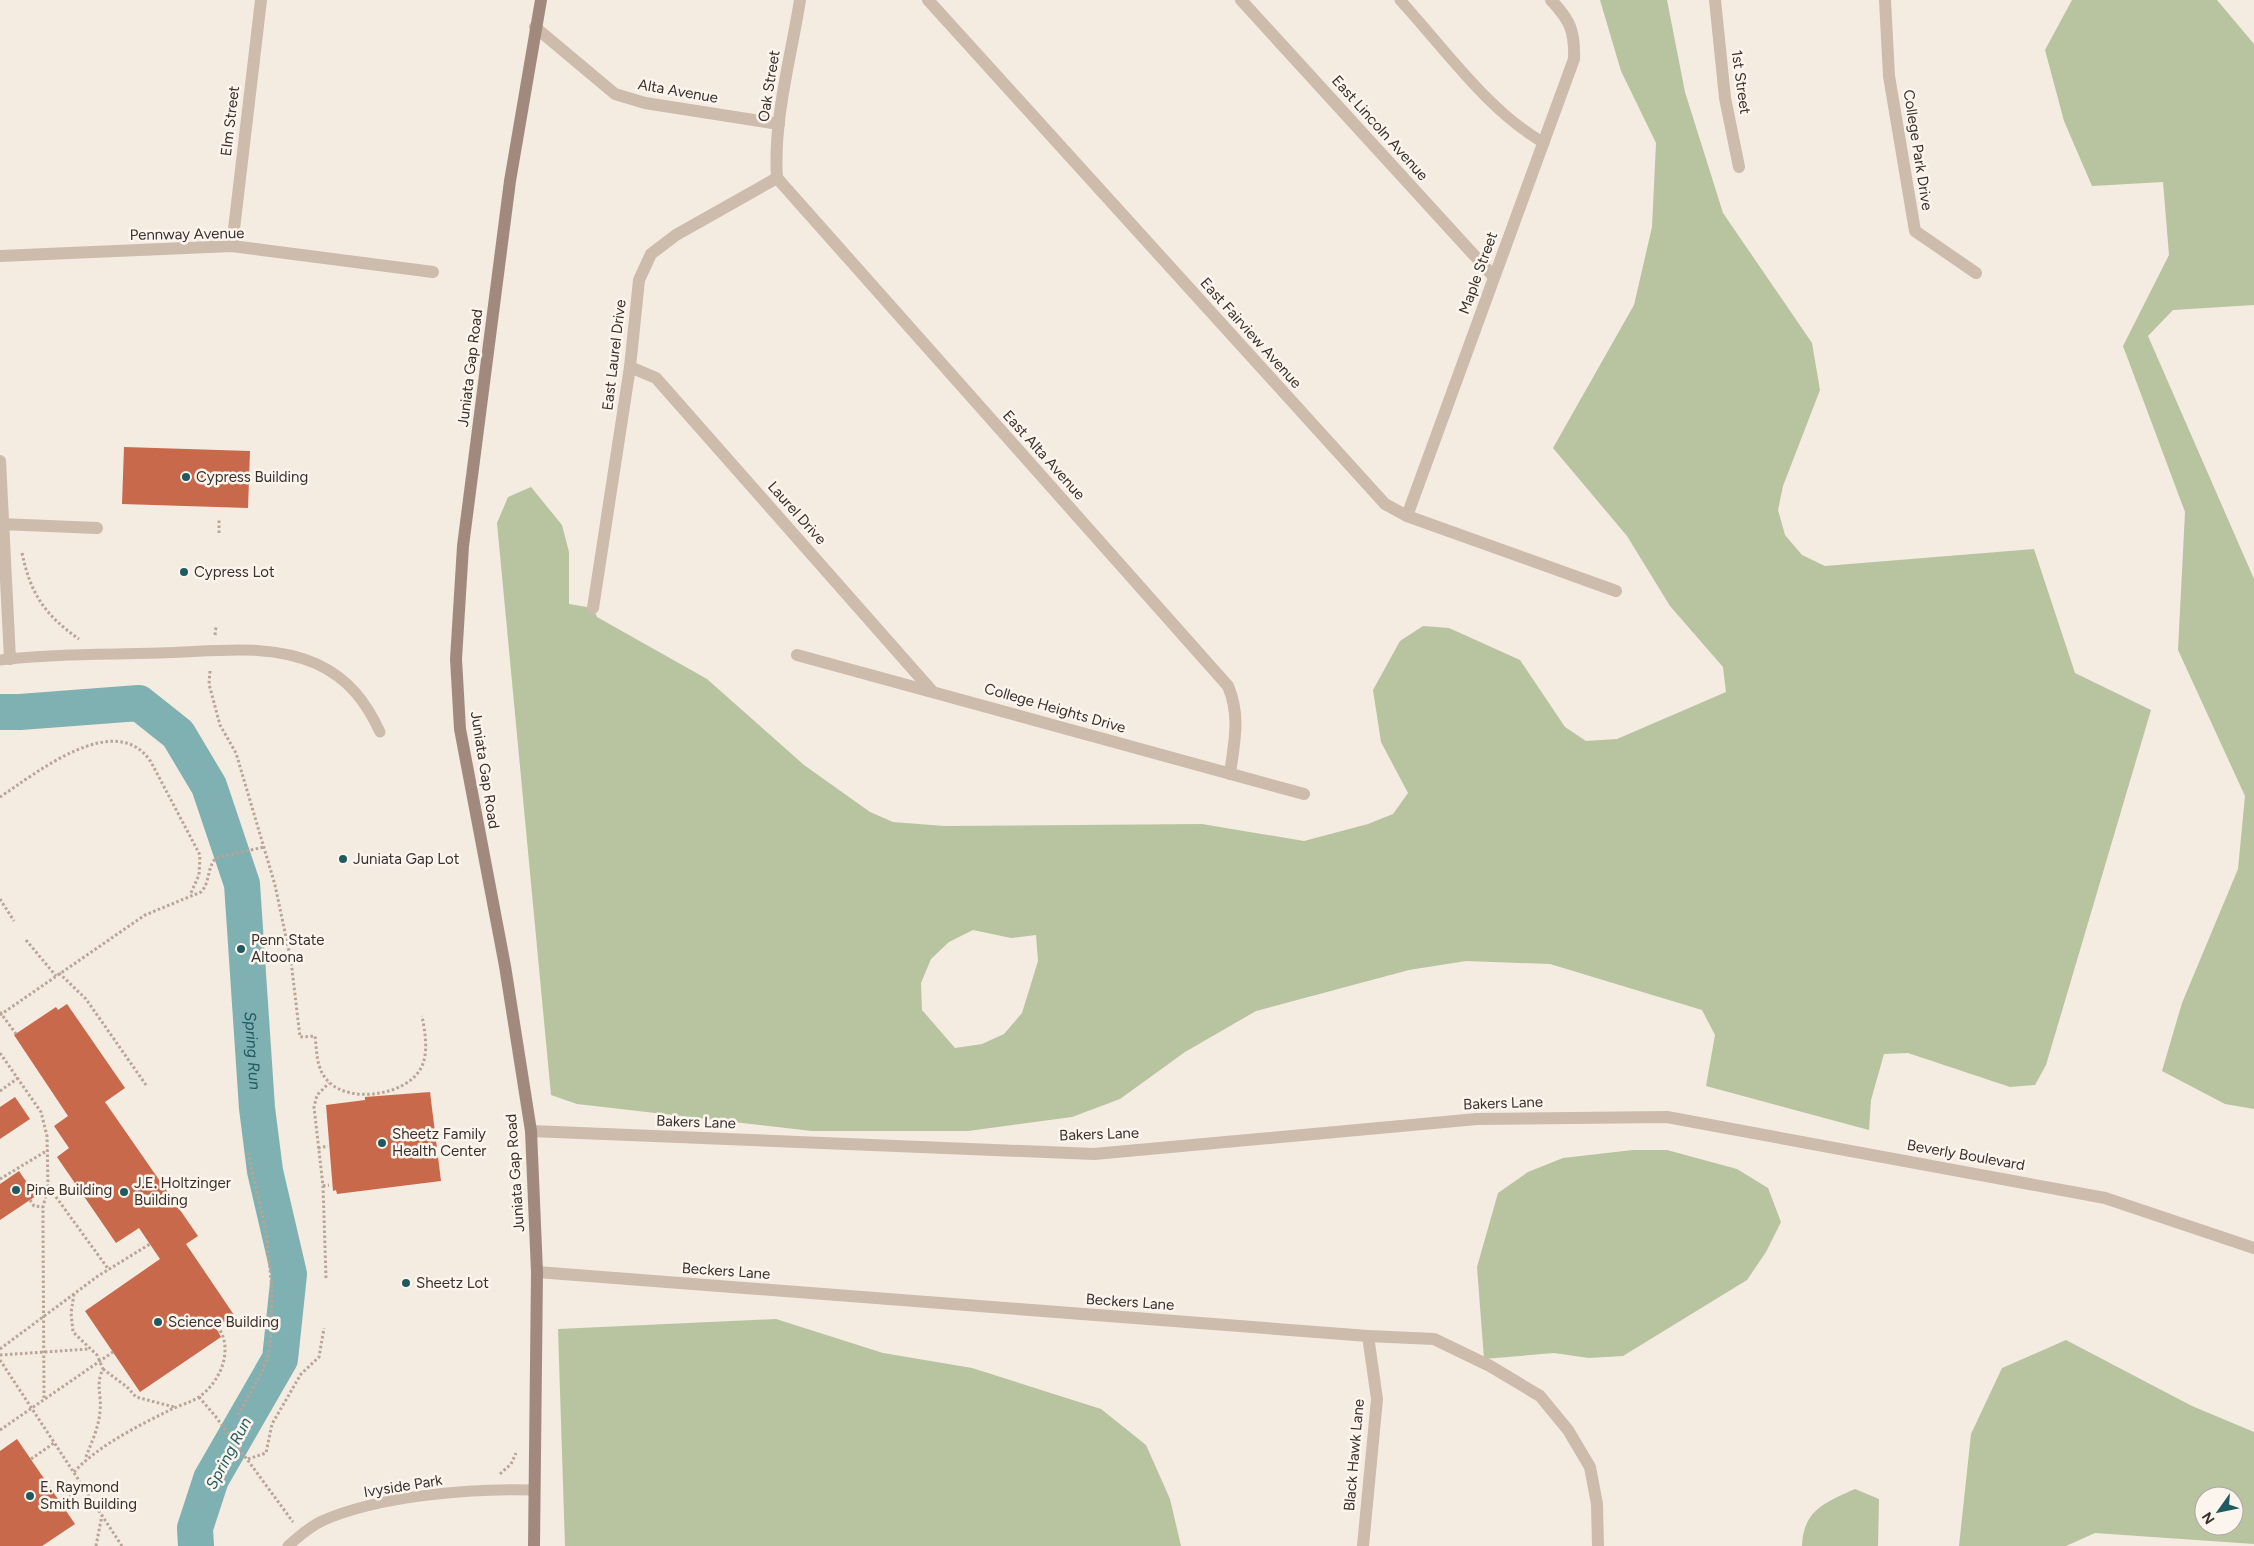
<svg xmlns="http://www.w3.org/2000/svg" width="2254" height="1546" font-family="Figtree,sans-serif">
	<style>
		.green { fill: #b8c4a0; fill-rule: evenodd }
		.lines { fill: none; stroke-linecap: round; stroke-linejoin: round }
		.river { stroke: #7fb0b2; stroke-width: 36 }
		.building { fill: #c8694b }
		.path { stroke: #b9a596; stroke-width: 3; stroke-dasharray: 2.5 2.5; stroke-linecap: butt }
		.lane { stroke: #cdbbac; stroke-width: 11 }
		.street { stroke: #cdbbac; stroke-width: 12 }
		.secondary { stroke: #a18a7d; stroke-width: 12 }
		.poi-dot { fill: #1f5a5e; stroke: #fbf5ee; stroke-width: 2 }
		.labels { text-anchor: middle; stroke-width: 5; stroke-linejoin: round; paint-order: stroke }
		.street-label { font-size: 15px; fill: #3b302b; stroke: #fbf5ee }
		.poi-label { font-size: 15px; fill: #3b302b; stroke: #fbf5ee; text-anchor: start }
		.water-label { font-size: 16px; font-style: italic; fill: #1f5a5e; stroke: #fbf5ee }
	</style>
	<rect width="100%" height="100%" fill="#f4ebe1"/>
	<g class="green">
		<path d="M 1600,0 L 1667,0 L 1685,92 L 1723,213 L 1812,343 L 1820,390 L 1783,486 L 1778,510 L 1785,535 L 1802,555 L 1825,566 L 2034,549 L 2075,673 L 2151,710 L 2046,1065 L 2035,1085 L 2010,1087 L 1908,1053 L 1884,1054 L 1871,1100 L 1869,1130 L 1706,1086 L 1715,1035 L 1702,1010 L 1550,964 L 1466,961 L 1409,970 L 1256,1011 L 1185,1052 L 1120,1099 L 1072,1117 L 968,1131 L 812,1131 L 577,1104 L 551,1095 L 497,523 L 508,497 L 531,487 L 562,525 L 569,552 L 569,604 L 593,608 L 597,617 L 707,679 L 804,765 L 870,812 L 893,822 L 944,826 L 1202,824 L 1304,841 L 1368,824 L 1393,814 L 1408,793 L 1381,742 L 1373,690 L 1400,641 L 1423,626 L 1449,628 L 1520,660 L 1565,727 L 1586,741 L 1617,739 L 1726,692 L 1723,667 L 1670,606 L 1627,536 L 1553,448 L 1634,305 L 1652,227 L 1656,143 L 1621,71 ZM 973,930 L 1011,938 L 1036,935 L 1038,961 L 1022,1013 L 1004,1034 L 982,1044 L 955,1048 L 922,1010 L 921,983 L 931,959 L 949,942 Z"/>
		<polygon points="2072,0 2217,0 2254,44 2254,305 2173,310 2148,336 2254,579 2254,1109 2225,1104 2162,1071 2182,1003 2238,869 2245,796 2178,650 2185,512 2123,346 2169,255 2163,182 2092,186 2064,121 2045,50"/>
		<polygon points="1633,1150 1667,1150 1737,1169 1768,1188 1781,1222 1766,1252 1747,1280 1623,1356 1589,1358 1554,1353 1484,1359 1477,1267 1498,1193 1528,1172 1563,1158"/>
		<polygon points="776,1319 883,1353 972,1368 1101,1409 1146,1445 1170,1499 1181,1546 565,1546 558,1329"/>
		<path d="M 2066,1340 L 2192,1406 L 2254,1432 L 2254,1544 L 2095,1533 L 2066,1546 L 1959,1546 L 1971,1434 L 2002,1368 ZM 2204,1496 L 2234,1496 L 2234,1526 L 2204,1526 Z"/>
		<path d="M 1855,1489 L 1879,1499 L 1878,1546 L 1802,1546 C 1803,1510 1826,1502 1855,1489 Z"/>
	</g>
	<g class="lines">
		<path class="river" id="s1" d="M 0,712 L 20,712 L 139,703 L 178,734 L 209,786 L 242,884 L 257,1108 L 265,1171 L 289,1274 L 280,1359 L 211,1479 L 195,1528 L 196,1546"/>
	</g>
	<g class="building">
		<polygon points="124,447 250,451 248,508 122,504"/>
		<polygon points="67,1004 125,1088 105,1102 198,1236 186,1244 234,1315 216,1328 221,1337 140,1392 85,1311 160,1259 139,1228 116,1243 57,1157 69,1148 54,1126 68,1116 14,1035 56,1007 58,1010"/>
		<polygon points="430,1092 441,1181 337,1194 336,1190 333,1191 326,1105 365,1100 365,1097"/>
		<polygon points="15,1097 30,1119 0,1139 0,1107"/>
		<polygon points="19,1171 36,1196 0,1220 0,1184"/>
		<polygon points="17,1439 75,1524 42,1546 0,1546 0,1451"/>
	</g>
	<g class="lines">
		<g class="path">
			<polyline points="219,533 219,518"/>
			<path d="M 22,553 C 31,595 45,615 79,639"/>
			<polyline points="215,635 216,627"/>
			<path d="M 210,671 L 209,684 L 220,725 L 236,753 L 275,885 L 291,961 L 300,1037 L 315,1036 C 317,1052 316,1070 329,1082 C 351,1104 407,1095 421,1068 C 429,1053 425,1032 422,1016"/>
			<path d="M 0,797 C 35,774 116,708 151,762 L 200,855 L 199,875 L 190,895"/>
			<polyline points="0,899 14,921"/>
			<polyline points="26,940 56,976"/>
			<polyline points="59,973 86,999 146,1085"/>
			<polyline points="0,1012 16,1034"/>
			<path d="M 0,1015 L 145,915 L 201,892 C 210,883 207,867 216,858 L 264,847"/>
			<polyline points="0,1053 41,1112 47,1136 48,1186 109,1270"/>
			<polyline points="0,1091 18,1078"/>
			<polyline points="318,1148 328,1146"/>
			<polyline points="0,1179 48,1150"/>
			<polyline points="323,1186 329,1185"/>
			<polyline points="30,1200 34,1206 43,1207"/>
			<polyline points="326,1278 323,1186 314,1107 317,1095 329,1083"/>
			<path d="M 74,1294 L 71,1313 L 73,1332 L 97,1355 L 103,1369 C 95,1386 102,1393 100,1411 C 99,1427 91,1444 85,1459"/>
			<polyline points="0,1349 98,1276 150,1244"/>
			<polyline points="0,1355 89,1349"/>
			<polyline points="0,1360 122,1546"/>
			<polyline points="103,1369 127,1387 136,1397 174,1407"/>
			<polyline points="199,1397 216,1417 293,1522"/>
			<polyline points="44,1398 43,1223 43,1207 48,1187"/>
			<polyline points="238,1415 263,1370 270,1348 272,1289 266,1232 248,1153"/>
			<polyline points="0,1430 113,1352"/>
			<polyline points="31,1459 54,1443"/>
			<polyline points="248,1459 266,1453 272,1424 301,1374 319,1357 324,1328"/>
			<path d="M 74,1472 C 99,1445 138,1426 170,1410 C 179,1405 190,1403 199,1397 C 219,1383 233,1353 220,1330 L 218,1332"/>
			<polyline points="500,1474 511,1464 516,1453"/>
			<polyline points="61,1503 84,1487"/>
			<polyline points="96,1546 102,1515"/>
		</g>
		<g class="lane">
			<path d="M 1400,0 C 1444,48 1488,111 1544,143"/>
			<path d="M 0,660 C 53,654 106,654 160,653 C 211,652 269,642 317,664 C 349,679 366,702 380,732"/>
			<path d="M 288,1546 C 298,1537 309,1527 322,1521 C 377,1496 472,1488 533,1490"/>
		</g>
		<g class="street">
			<polyline points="928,0 1385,504 1407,516 1616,591"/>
			<polyline points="1241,0 1494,277"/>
			<polyline points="1715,0 1725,98 1739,167"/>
			<polyline points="1885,0 1889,76 1915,231 1976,273"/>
			<polyline points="535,27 615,94 645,103 779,124"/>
			<path d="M 777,178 L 1228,686 C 1241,717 1234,742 1230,774"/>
			<path d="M 777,178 C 773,121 791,57 800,0"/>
			<polyline points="232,246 261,0"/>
			<polyline points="0,256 232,246 433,272"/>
			<polyline points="630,367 656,378 932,691"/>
			<polyline points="0,461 10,659"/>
			<path d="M 1407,516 L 1574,59 C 1575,31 1570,20 1551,0"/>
			<polyline points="0,524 97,528"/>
			<polyline points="593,608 630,367 639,280 651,254 676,235 777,178"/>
			<polyline points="797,655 1304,794"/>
			<polyline points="531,1131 1094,1154 1477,1119 1667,1117 2105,1198 2254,1248"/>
			<polyline points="537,1272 1368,1336 1434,1339 1490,1366 1540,1396 1568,1430 1590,1467 1597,1504 1598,1546"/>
			<polyline points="1363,1546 1377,1399 1368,1336"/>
		</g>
		<polyline class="secondary" points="534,1546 537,1272 531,1131 505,966 460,729 456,659 463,546 510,181 541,0"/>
	</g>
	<g class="poi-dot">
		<circle cx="186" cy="477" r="5"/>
		<circle cx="184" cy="572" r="5"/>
		<circle cx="343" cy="859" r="5"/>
		<circle cx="241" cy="949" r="5"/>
		<circle cx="382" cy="1143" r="5"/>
		<circle cx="16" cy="1190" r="5"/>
		<circle cx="124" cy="1192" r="5"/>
		<circle cx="406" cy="1283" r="5"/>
		<circle cx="158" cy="1322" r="5"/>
		<circle cx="30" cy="1496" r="5"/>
	</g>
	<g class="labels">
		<g class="street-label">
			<text transform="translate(1741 82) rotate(82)" y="5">1st Street</text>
			<text transform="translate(769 86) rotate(-81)" y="5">Oak Street</text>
			<text transform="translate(678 91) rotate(10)" y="5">Alta Avenue</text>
			<text transform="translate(230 121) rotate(-83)" y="5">Elm Street</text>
			<text transform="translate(1380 128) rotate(48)" y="5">East Lincoln Avenue</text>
			<text transform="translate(1918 150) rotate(81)" y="5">College Park Drive</text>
			<text transform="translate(187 234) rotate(-1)" y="5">Pennway Avenue</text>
			<text transform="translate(1478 273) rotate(-70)" y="5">Maple Street</text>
			<text transform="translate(1251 333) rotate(48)" y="5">East Fairview Avenue</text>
			<text transform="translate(614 355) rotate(-83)" y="5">East Laurel Drive</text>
			<text transform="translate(470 368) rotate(-83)" y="5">Juniata Gap Road</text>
			<text transform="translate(1044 455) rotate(48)" y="5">East Alta Avenue</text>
			<text transform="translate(797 513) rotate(48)" y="5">Laurel Drive</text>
			<text transform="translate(1055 708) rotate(16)" y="5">College Heights Drive</text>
			<text transform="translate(485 770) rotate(81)" y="5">Juniata Gap Road</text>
			<text transform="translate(1503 1103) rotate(-2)" y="5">Bakers Lane</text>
			<text transform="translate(696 1122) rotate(2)" y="5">Bakers Lane</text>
			<text transform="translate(1099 1134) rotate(-2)" y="5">Bakers Lane</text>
			<text transform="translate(1966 1155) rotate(10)" y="5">Beverly Boulevard</text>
			<text transform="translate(515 1173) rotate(-94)" y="5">Juniata Gap Road</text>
			<text transform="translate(726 1271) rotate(4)" y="5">Beckers Lane</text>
			<text transform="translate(1130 1302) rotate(4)" y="5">Beckers Lane</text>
			<text transform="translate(1354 1455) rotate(-85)" y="5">Black Hawk Lane</text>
			<text transform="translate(403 1486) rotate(-9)" y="5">Ivyside Park</text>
		</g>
		<g class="poi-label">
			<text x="196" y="482">Cypress Building</text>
			<text x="194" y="577">Cypress Lot</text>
			<text x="353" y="864">Juniata Gap Lot</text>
			<text x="251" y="945">Penn State<tspan x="251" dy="17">Altoona</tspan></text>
			<text x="392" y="1139">Sheetz Family<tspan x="392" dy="17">Health Center</tspan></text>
			<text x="134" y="1188">J.E. Holtzinger<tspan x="134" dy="17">Building</tspan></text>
			<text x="26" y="1195">Pine Building</text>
			<text x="416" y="1288">Sheetz Lot</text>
			<text x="168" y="1327">Science Building</text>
			<text x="40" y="1492">E. Raymond<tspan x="40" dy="17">Smith Building</tspan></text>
		</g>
		<g class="water-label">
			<text dy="6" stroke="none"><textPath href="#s1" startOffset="520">Spring Run</textPath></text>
			<text transform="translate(228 1453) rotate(-62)" y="6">Spring Run</text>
		</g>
	</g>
	<g transform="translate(2219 1511) rotate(237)"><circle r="24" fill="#fbf5ee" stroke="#aea6a0"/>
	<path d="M0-4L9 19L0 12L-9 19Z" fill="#1f5a5e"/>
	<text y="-8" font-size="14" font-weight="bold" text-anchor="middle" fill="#3b302b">N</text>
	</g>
</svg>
